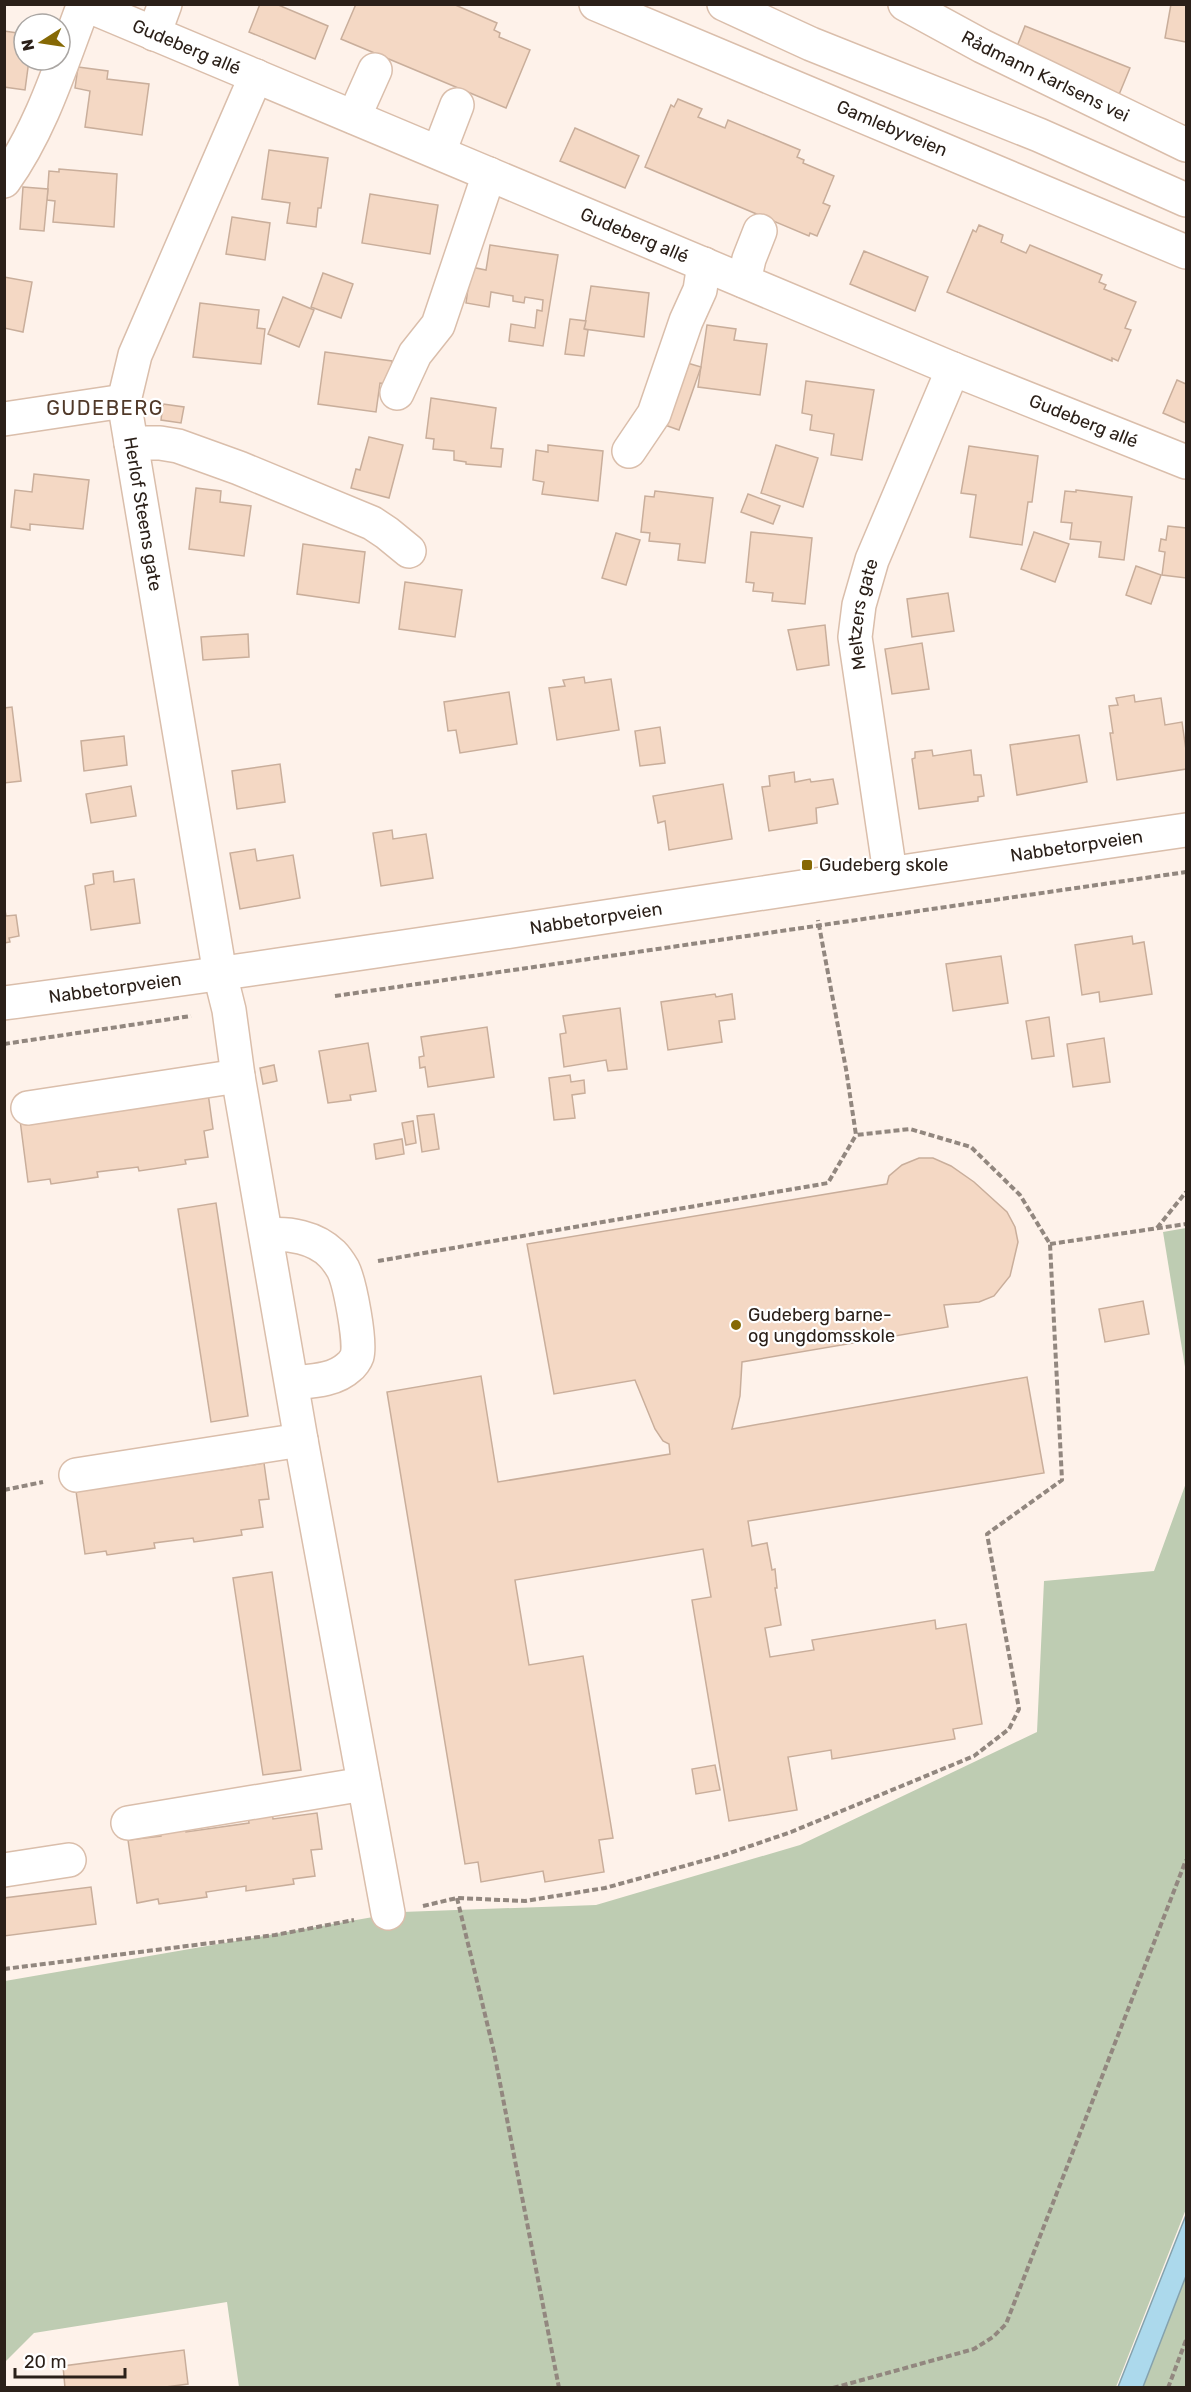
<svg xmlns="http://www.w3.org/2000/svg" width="1191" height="2392" font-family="Rubik,sans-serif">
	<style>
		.green { fill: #beccb2 }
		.water { fill: #acd9ec; stroke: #85a2ad; stroke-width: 1.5 }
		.building { fill: #f4d8c4; stroke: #c9ae9b; stroke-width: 1.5 }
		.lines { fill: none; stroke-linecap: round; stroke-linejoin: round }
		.minor-casing { stroke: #dabeab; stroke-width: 36 }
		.path { stroke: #92877f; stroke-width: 4; stroke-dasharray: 6 3; stroke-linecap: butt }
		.minor { stroke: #fff; stroke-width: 33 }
		.poi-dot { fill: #866905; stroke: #fff; stroke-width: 2 }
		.labels { text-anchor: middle; stroke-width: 4.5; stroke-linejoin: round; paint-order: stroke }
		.street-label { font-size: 18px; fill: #2b2019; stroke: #fff }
		.poi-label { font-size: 18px; fill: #2b2019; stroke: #fff; text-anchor: start }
		.neighbourhood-label { font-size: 20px; letter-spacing: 1.5px; fill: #503929; stroke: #fff }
	</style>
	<rect width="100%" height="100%" fill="#fef2ea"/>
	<g class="green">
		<polygon points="1186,1228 1186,1373 1163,1232"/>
		<polygon points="1186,1483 1186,2209 1116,2387 239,2387 227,2302 34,2333 5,2362 5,1981 402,1912 596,1905 800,1845 1037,1732 1044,1581 1154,1571"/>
		<polygon points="1186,2276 1186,2387 1143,2387"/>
	</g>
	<polygon class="water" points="1186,2215 1186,2276 1143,2387 1118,2387"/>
	<g class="building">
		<polygon points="260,4 276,4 328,26 315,59 249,32"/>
		<polygon points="356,4 453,4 497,23 494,30 500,33 499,37 530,50 506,108 341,39"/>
		<polygon points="1171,4 1186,4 1186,42 1165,38"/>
		<polygon points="1025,26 1130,68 1118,97 1014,54"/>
		<polygon points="4,31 24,34 24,60 29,60 25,90 4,87"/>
		<polygon points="78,67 108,71 107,79 149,84 142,135 85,127 90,91 75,88"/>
		<polygon points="678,99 702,109 698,117 725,128 728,120 800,150 797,157 804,160 803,163 834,176 823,203 830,206 817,236 810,233 809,236 645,167 671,105 674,107"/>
		<polygon points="575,128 639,156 625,188 560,161"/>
		<polygon points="269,150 328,158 321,208 318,208 316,227 287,223 290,203 262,199"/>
		<polygon points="59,169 117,174 114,227 53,222 55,201 47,200 49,171 59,172"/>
		<polygon points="23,187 48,189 44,231 20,229"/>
		<polygon points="370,194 438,205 430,254 362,243"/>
		<polygon points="232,217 270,223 265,260 226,254"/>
		<polygon points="979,225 1003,235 1001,242 1026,253 1030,245 1102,275 1099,282 1106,285 1104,289 1136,302 1125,328 1131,330 1118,361 1112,358 1112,361 947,292 973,230 976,232"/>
		<polygon points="490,245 558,255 543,346 509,341 511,324 535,328 537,310 542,311 543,300 525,297 524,303 513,301 513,296 491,292 489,307 466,303 471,267 486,270"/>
		<polygon points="864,251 928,277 915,311 850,284"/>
		<polygon points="323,273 353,284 341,318 311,307"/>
		<polygon points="4,277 32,282 23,332 4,328"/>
		<polygon points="591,286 649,293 644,337 584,329"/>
		<polygon points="283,297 314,310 299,347 268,334"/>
		<polygon points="200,303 259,310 257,328 265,329 261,364 193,357"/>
		<polygon points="570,319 586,321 584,329 588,330 584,356 565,354"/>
		<polygon points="707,325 736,329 734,340 767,344 760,395 698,387"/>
		<polygon points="325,352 392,361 389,384 380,383 376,412 318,404"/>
		<polygon points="684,362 701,367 679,430 662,424"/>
		<polygon points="1177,380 1186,384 1186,423 1163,413"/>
		<polygon points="806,381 874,390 862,460 831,455 834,434 810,430 812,415 802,413"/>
		<polygon points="431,398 496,408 491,448 503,449 501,467 466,464 466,462 454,460 454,451 433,449 434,439 426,438"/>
		<polygon points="163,404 184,407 181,423 161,420"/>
		<polygon points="369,437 403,445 389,498 351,488 356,469 360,470"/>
		<polygon points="548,445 603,451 598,501 542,494 544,482 533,480 536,450 548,452"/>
		<polygon points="776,445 818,458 803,507 761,493"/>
		<polygon points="969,446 1038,456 1032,502 1028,502 1022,545 970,537 976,495 961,493"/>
		<polygon points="34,474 89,480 83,529 30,524 30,530 11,527 15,490 32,492"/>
		<polygon points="196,488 221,491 220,502 251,506 244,556 189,549"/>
		<polygon points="1076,490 1132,497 1124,560 1099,557 1101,542 1070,539 1072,523 1061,522 1065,491 1076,492"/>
		<polygon points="655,491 713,498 705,563 678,560 680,544 649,541 650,533 641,532 645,496 654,497"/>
		<polygon points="748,494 780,506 773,524 741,512"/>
		<polygon points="1168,526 1186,528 1186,578 1162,575 1165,552 1159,551 1161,539 1166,540"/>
		<polygon points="751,532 812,538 805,604 772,601 773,593 753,591 754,583 746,582"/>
		<polygon points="1034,532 1069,544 1055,582 1021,569"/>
		<polygon points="616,533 640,540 626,585 602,578"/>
		<polygon points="303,544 365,552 359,603 297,594"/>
		<polygon points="1136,566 1161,575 1151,604 1126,595"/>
		<polygon points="405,582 462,590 455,637 399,629"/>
		<polygon points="948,593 954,631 912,637 907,599"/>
		<polygon points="825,625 829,665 797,670 788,630"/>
		<polygon points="248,634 249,657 203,660 201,637"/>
		<polygon points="922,643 929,689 892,694 885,649"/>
		<polygon points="584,677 585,683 611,679 619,730 557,740 549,688 565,686 563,680"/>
		<polygon points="509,692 517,744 460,753 456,730 448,731 444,702"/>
		<polygon points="1134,695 1135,702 1161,698 1165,725 1182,722 1186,750 1186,769 1117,780 1110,733 1113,733 1109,706 1118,705 1116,698"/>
		<polygon points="12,707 21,781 4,783 4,708"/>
		<polygon points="660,727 665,763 640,766 635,731"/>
		<polygon points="1079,735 1087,782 1017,795 1010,745"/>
		<polygon points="124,736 127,765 84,771 81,741"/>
		<polygon points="932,750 933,756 971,750 974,775 981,775 984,796 978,797 978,801 919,809 912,759 915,758 915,752"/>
		<polygon points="280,764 285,802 237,809 232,771"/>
		<polygon points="794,772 795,782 810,779 811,782 833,779 838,804 816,808 817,823 769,831 762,787 770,786 769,776"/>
		<polygon points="723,784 732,839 669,850 665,821 658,823 653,796"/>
		<polygon points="131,786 136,816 91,823 86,794"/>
		<polygon points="392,830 393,839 426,834 433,878 381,886 373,833"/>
		<polygon points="255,849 257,861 293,855 300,898 240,909 230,853"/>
		<polygon points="113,871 114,882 134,879 140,923 91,930 85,886 94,884 93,874"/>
		<polygon points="4,904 6,916 16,915 19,936 9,938 10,942 4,943"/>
		<polygon points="1132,936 1133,944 1144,942 1152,994 1100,1002 1099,992 1082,995 1075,945"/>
		<polygon points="1001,956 1008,1003 953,1011 946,964"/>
		<polygon points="715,994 716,997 732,994 735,1019 719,1021 722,1042 668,1050 661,1002"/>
		<polygon points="620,1008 627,1069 608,1071 606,1060 564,1067 560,1034 566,1033 563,1016"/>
		<polygon points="1049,1017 1054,1056 1032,1059 1026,1021"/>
		<polygon points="487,1027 494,1077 428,1087 425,1067 420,1068 419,1057 424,1056 421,1037"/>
		<polygon points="1104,1038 1110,1082 1073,1087 1067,1044"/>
		<polygon points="368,1043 376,1091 350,1095 351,1100 328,1103 319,1051"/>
		<polygon points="274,1065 277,1081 263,1084 260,1068"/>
		<polygon points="570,1075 571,1082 584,1080 585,1093 572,1095 575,1118 554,1120 549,1078"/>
		<polygon points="208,1093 213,1129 204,1131 208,1157 185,1160 186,1164 139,1171 138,1167 97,1172 98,1177 51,1184 50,1179 28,1182 20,1120"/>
		<polygon points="434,1114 439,1149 422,1152 417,1116"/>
		<polygon points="413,1121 416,1143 406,1145 402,1123"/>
		<polygon points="402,1139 404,1154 376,1159 374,1144"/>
		<polygon points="919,1158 933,1158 951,1166 974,1182 1007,1212 1015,1227 1018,1242 1010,1276 994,1296 979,1302 944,1305 948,1327 742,1362 740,1396 732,1429 1027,1377 1044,1473 748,1521 752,1546 767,1543 772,1570 775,1569 777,1588 775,1588 781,1625 765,1628 770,1657 814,1650 812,1640 935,1620 936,1629 966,1624 982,1724 953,1729 955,1739 832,1759 831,1750 788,1757 797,1810 729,1821 692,1600 711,1597 703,1549 515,1580 529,1665 583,1656 613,1838 599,1840 604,1872 545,1882 543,1871 481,1882 478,1862 465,1864 387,1392 481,1376 498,1482 670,1454 669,1444 663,1441 655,1429 635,1380 554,1394 527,1244 887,1184 889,1176 902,1165"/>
		<polygon points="216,1203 248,1416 211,1422 178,1209"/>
		<polygon points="1143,1301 1149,1334 1105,1342 1099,1309"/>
		<polygon points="220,1463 221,1470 264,1463 269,1499 259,1500 263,1527 241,1530 242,1535 194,1542 193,1538 154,1543 155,1548 107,1555 106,1551 85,1554 76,1491"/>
		<polygon points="272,1572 301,1770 263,1775 233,1578"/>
		<polygon points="715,1765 720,1790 696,1794 692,1769"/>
		<polygon points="272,1812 273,1819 317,1813 322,1849 311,1850 315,1876 293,1879 294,1884 246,1891 246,1886 206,1892 207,1897 159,1904 158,1899 137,1903 128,1840 161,1836 160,1828 185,1825 186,1832 249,1823 248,1816"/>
		<polygon points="91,1887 96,1924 4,1936 4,1898"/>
		<polygon points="184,2350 188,2384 158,2388 65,2388 63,2366"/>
	</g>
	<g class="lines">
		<defs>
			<g id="minor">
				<path id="s1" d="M 596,4 L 1186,252"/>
				<polyline points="724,4 811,44 1039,135 1186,200"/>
				<path id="s2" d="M 905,4 L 982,46 L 1186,145"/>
				<polyline points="154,34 165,4"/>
				<path id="s3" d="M 256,76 L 135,355 L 124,401 L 220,974 L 229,1010 L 238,1076 L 301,1440 L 388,1913"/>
				<polyline points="354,117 375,70"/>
				<polyline points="439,152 457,105"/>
				<path id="s4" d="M 4,181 C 42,128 61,64 84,4 L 953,369 L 1186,462"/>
				<polyline points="744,281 749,259 760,231"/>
				<polyline points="397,393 415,354 438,325 489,174"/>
				<polyline points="4,419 124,401"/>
				<polyline points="131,443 160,443 178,446 239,468 372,523 387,533 409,551"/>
				<polyline points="629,451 654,414 686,321 700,290 704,264"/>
				<path id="s5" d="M 890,873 L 855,637 L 859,605 L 872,560 L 953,369"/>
				<path id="s6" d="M 4,1003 C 399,951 792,887 1186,830"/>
				<polyline points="28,1108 238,1076"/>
				<path d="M 267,1235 C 289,1233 315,1237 332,1254 C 336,1258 340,1264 343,1269 C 350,1283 361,1342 357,1356 C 356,1359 352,1365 349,1367 C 334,1381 311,1381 292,1383"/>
				<polyline points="76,1475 301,1440"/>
				<polyline points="128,1823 364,1784"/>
				<polyline points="4,1870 69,1860"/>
			</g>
		</defs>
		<use href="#minor" class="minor-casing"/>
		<g class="path">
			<polyline points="335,996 1186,872"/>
			<polyline points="4,1044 191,1016"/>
			<polyline points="1157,1228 1186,1192"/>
			<polyline points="1050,1244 1186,1224"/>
			<polyline points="378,1261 828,1183 856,1135"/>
			<polyline points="4,1490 43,1482"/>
			<polyline points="457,1898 494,2052 559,2388"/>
			<polyline points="423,1906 457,1898 525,1901 605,1888 724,1855 791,1832 974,1756 1009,1729 1019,1709 987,1534 1062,1480 1050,1244 1020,1195 971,1147 910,1129 856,1135 846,1069 818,920"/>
			<polyline points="4,1969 275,1935 354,1920"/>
			<polyline points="833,2388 974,2349 993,2337 1006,2324 1186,1860"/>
			<polyline points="1168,2388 1186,2340"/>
		</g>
		<use href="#minor" class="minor"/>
	</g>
	<g class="poi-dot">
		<rect x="801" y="859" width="12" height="12" rx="3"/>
		<circle cx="736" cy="1325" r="6"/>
	</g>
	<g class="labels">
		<g class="street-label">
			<text dy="6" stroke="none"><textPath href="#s4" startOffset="306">Gudeberg allé</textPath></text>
			<text dy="6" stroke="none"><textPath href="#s2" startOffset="158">Rådmann Karlsens vei</textPath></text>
			<text dy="6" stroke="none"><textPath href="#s1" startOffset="321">Gamlebyveien</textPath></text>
			<text dy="6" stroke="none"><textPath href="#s4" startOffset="792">Gudeberg allé</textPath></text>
			<text dy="6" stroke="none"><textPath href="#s4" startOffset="1278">Gudeberg allé</textPath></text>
			<text dy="6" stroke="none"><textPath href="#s3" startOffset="466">Herlof Steens gate</textPath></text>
			<text dy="6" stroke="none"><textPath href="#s5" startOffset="262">Meltzers gate</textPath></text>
			<text dy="6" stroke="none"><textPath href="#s6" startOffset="1084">Nabbetorpveien</textPath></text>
			<text dy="6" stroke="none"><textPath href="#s6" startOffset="598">Nabbetorpveien</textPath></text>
			<text dy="6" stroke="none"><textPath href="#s6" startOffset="112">Nabbetorpveien</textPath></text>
		</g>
		<g class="poi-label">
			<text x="819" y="871">Gudeberg skole</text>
			<text x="748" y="1321">Gudeberg barne-<tspan x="748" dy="21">og ungdomsskole</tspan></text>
		</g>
		<g class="neighbourhood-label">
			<text x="105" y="415">GUDEBERG</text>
		</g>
	</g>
	<rect width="1191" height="2392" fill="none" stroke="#2b2019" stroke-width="12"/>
	<g transform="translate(42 42) rotate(258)"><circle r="28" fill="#ffffff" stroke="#aaa6a3" stroke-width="1.5"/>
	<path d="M0-4.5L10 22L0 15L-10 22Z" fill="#866905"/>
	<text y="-9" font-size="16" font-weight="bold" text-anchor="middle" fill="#2b2019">N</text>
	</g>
	<path d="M15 2368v9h110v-9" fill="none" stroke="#2b2019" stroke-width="3"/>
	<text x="24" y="2368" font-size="18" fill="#2b2019" stroke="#ffffff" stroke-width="4.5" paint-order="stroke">20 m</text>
</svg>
